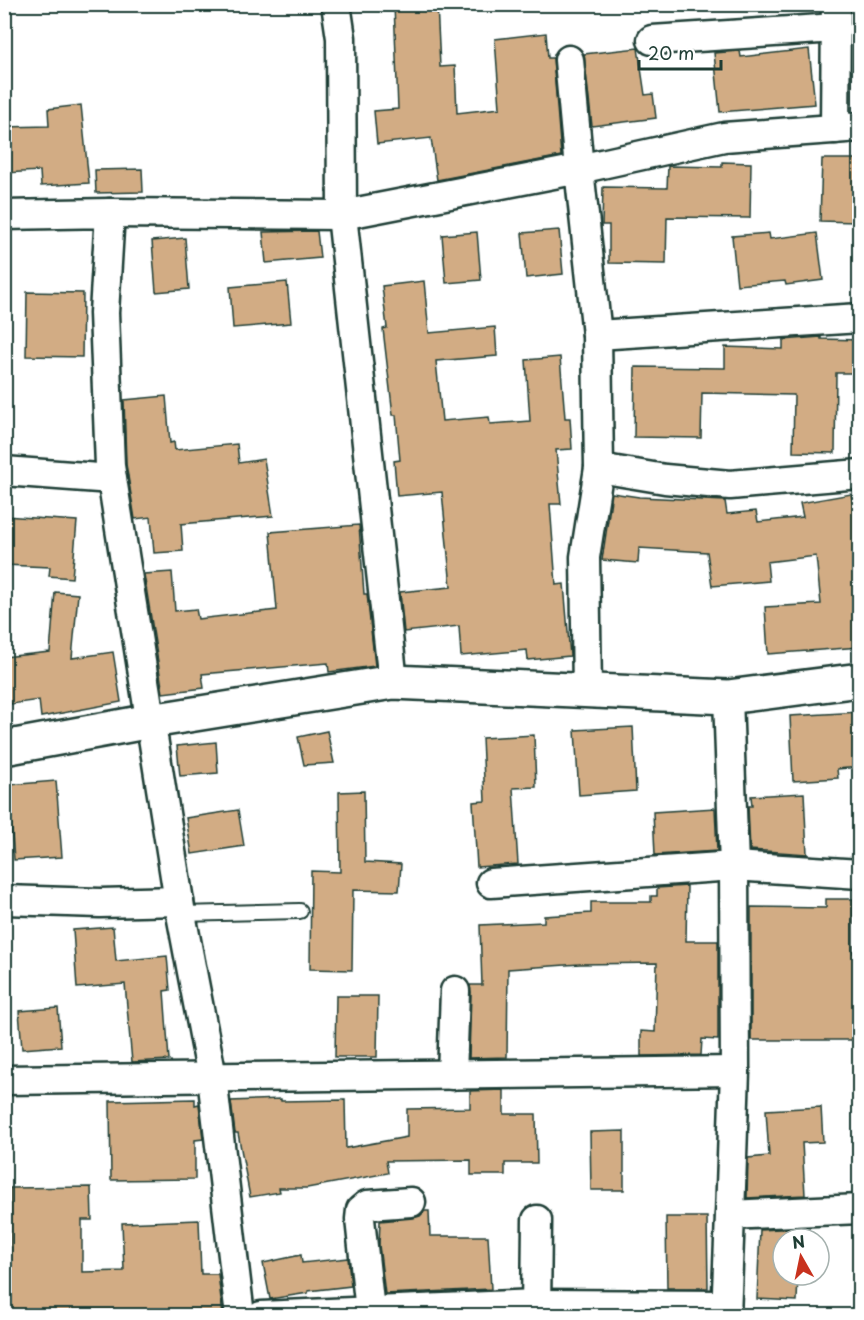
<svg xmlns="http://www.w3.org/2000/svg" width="864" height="1320" font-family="'Playpen Sans',sans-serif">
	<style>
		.building { fill: #d2ac84; stroke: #1f3d34; stroke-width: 1.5 }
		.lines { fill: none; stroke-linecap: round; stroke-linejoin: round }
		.lane-casing { stroke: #1f3d34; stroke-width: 18 }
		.street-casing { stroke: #1f3d34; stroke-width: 33 }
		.secondary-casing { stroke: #1f3d34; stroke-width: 38 }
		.lane { stroke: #fff; stroke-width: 14 }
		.street { stroke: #fff; stroke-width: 28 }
		.secondary { stroke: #fff; stroke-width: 33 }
	</style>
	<rect width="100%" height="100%" fill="#fff"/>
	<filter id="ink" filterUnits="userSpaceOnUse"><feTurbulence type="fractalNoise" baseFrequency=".0167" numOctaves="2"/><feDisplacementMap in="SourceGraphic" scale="12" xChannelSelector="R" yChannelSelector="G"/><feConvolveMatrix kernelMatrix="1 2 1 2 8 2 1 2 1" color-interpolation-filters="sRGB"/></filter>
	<g filter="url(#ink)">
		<g class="building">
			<polygon points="394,4 437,4 440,67 455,66 457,113 500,108 495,39 546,33 548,58 553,58 561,156 437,180 431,138 377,144 374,111 398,109"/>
			<polygon points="638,48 645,95 653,94 656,118 592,126 584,54"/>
			<polygon points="809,49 815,104 720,112 714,53 740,51 741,57"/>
			<polygon points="81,105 89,183 41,186 40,171 4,173 4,127 49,126 48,109"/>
			<polygon points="822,159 857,159 856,222 820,221"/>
			<polygon points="722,162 751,163 750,218 667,217 666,264 609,263 609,225 602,225 603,187 667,188 668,166 722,167"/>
			<polygon points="142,169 143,192 96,193 95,170"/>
			<polygon points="559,230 563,274 526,278 522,233"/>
			<polygon points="317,231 320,258 266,263 263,232"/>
			<polygon points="477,232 481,280 446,283 442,235"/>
			<polygon points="769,233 770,239 817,233 823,280 786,285 785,281 737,285 732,236"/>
			<polygon points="185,238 189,289 156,292 152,241"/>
			<polygon points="424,281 429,333 495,327 497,356 436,361 442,421 489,417 490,424 530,421 526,360 560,357 565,418 570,418 572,449 556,450 561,504 550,504 556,585 564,584 570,656 528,660 527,650 461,656 459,626 404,632 400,592 451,587 442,492 397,496 394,461 400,460 396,415 393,415 383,329 387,328 382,286"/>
			<polygon points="287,282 291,323 233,328 230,287"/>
			<polygon points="27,292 83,293 82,357 26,356"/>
			<polygon points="821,337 821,339 860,340 860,373 836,373 835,453 793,452 794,395 702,393 701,438 634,437 635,367 725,368 725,347 783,349 783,340"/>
			<polygon points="166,396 170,443 174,442 175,450 237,444 239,463 264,459 273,516 181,524 183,551 154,553 151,517 135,519 126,464 124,400"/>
			<polygon points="612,493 639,497 725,501 727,514 756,511 758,522 803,517 800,503 851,494 860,542 860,647 768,654 765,607 821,604 816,556 767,562 769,581 712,586 707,552 639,548 638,563 602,560"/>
			<polygon points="4,516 77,521 72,578 49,576 50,567 4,565"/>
			<polygon points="359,525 364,594 367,594 375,666 329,672 328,663 202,674 204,688 163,693 144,574 172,572 175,611 196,609 198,619 277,610 270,532"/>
			<polygon points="55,592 78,594 72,658 113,652 121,702 41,717 39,700 4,705 4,657 50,652"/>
			<polygon points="860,712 860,767 837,769 838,778 793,781 790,716"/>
			<polygon points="633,727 636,791 579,795 575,730"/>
			<polygon points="327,731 334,763 304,765 298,737"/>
			<polygon points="534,735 536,787 513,788 518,864 477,867 473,802 485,801 482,738"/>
			<polygon points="216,742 218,773 180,776 177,746"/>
			<polygon points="56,781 62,857 14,860 8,785"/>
			<polygon points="364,791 365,862 401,864 399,891 353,890 352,970 310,969 311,871 340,872 339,792"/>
			<polygon points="804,793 807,854 750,850 748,806 752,806 751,796"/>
			<polygon points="715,808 717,851 655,855 653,812"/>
			<polygon points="238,810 244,846 192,854 186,818"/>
			<polygon points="687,886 686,941 718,941 718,1040 702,1039 701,1055 641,1056 641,1031 655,1032 657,963 580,964 508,969 507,1057 469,1058 471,992 470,985 482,985 480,925 544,922 544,916 591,913 591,902 651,902 651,896 657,896 657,888"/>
			<polygon points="826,899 853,899 853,953 860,953 860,1040 751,1040 751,907 826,908"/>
			<polygon points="113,927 116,961 167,956 170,990 164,991 169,1060 132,1062 125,984 77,988 73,930"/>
			<polygon points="336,996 378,996 377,1057 335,1057"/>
			<polygon points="58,1008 61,1046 22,1049 19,1011"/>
			<polygon points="504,1090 504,1114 536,1114 537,1163 505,1163 505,1175 471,1175 471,1160 386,1161 388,1173 307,1188 279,1188 280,1192 250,1197 238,1133 235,1133 231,1101 281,1099 281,1101 345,1100 346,1148 407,1137 407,1109 470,1108 470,1091"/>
			<polygon points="195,1099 195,1105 199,1104 203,1139 195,1140 195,1179 111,1180 110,1101"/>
			<polygon points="821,1107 823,1142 802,1143 805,1195 747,1198 748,1158 769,1156 766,1110"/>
			<polygon points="624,1131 624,1190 591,1190 590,1132"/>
			<polygon points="91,1187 92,1220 82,1220 82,1272 124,1271 122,1223 199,1220 201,1274 218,1274 223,1316 4,1316 4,1273 10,1273 10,1188"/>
			<polygon points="425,1211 429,1211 430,1236 488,1236 491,1289 385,1294 379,1245 380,1221 413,1218 420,1216"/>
			<polygon points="666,1217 707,1217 708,1288 667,1288"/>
			<polygon points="800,1228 800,1239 783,1239 783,1275 798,1275 797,1301 757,1299 760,1230"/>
			<polygon points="301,1255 302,1263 348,1258 351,1286 308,1291 308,1293 270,1299 263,1263"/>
		</g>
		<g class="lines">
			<defs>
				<polyline id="lane" points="181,914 300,911"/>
				<g id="street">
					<polyline points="336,4 341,38 342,215 393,682"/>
					<polyline points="652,40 836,28"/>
					<polyline points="835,129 836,4"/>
					<polyline points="110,213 342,215 579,169 569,60"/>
					<polyline points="4,215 110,213 104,313 110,466 181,914 212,1077 240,1316"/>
					<polyline points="597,335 860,318"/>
					<polyline points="599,468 665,479 730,485 860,474"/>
					<polyline points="4,471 112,479"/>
					<polyline points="587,690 585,557 599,468 597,335 579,169 724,137 860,127"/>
					<polyline points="728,697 734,866 735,1071 730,1215"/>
					<polyline points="491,883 734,866 860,874"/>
					<polyline points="4,900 100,903 179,901"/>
					<polyline points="452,1075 455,991"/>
					<polyline points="4,1080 735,1071"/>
					<polyline points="370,1311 360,1219 361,1210 367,1205 411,1202"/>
					<polyline points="261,1316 536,1304 726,1305"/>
					<polyline points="536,1316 537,1220"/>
					<polyline points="726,1316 730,1215 860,1209"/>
				</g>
				<polyline id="secondary" points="4,748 151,721 393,682 728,697 860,680"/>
			</defs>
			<use href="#lane" class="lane-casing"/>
			<use href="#street" class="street-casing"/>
			<use href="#secondary" class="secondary-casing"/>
			<use href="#lane" class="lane"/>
			<use href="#street" class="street"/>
			<use href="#secondary" class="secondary"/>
		</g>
	</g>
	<rect width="864" height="1320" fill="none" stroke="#fff" stroke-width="24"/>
	<rect x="12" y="12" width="840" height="1296" fill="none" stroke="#1f3d34" stroke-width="2" filter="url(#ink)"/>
	<g transform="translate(801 1257) rotate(351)"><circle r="28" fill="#ffffff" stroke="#a5b1ae" stroke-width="1.5"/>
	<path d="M0-4.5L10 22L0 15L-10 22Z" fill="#c8321e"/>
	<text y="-9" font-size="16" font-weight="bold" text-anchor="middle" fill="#1f3d34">N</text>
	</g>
	<path d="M639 60v9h82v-9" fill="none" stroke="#1f3d34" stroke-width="3"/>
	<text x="648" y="60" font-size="18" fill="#1f3d34" stroke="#ffffff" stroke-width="4.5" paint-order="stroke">20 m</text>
</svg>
